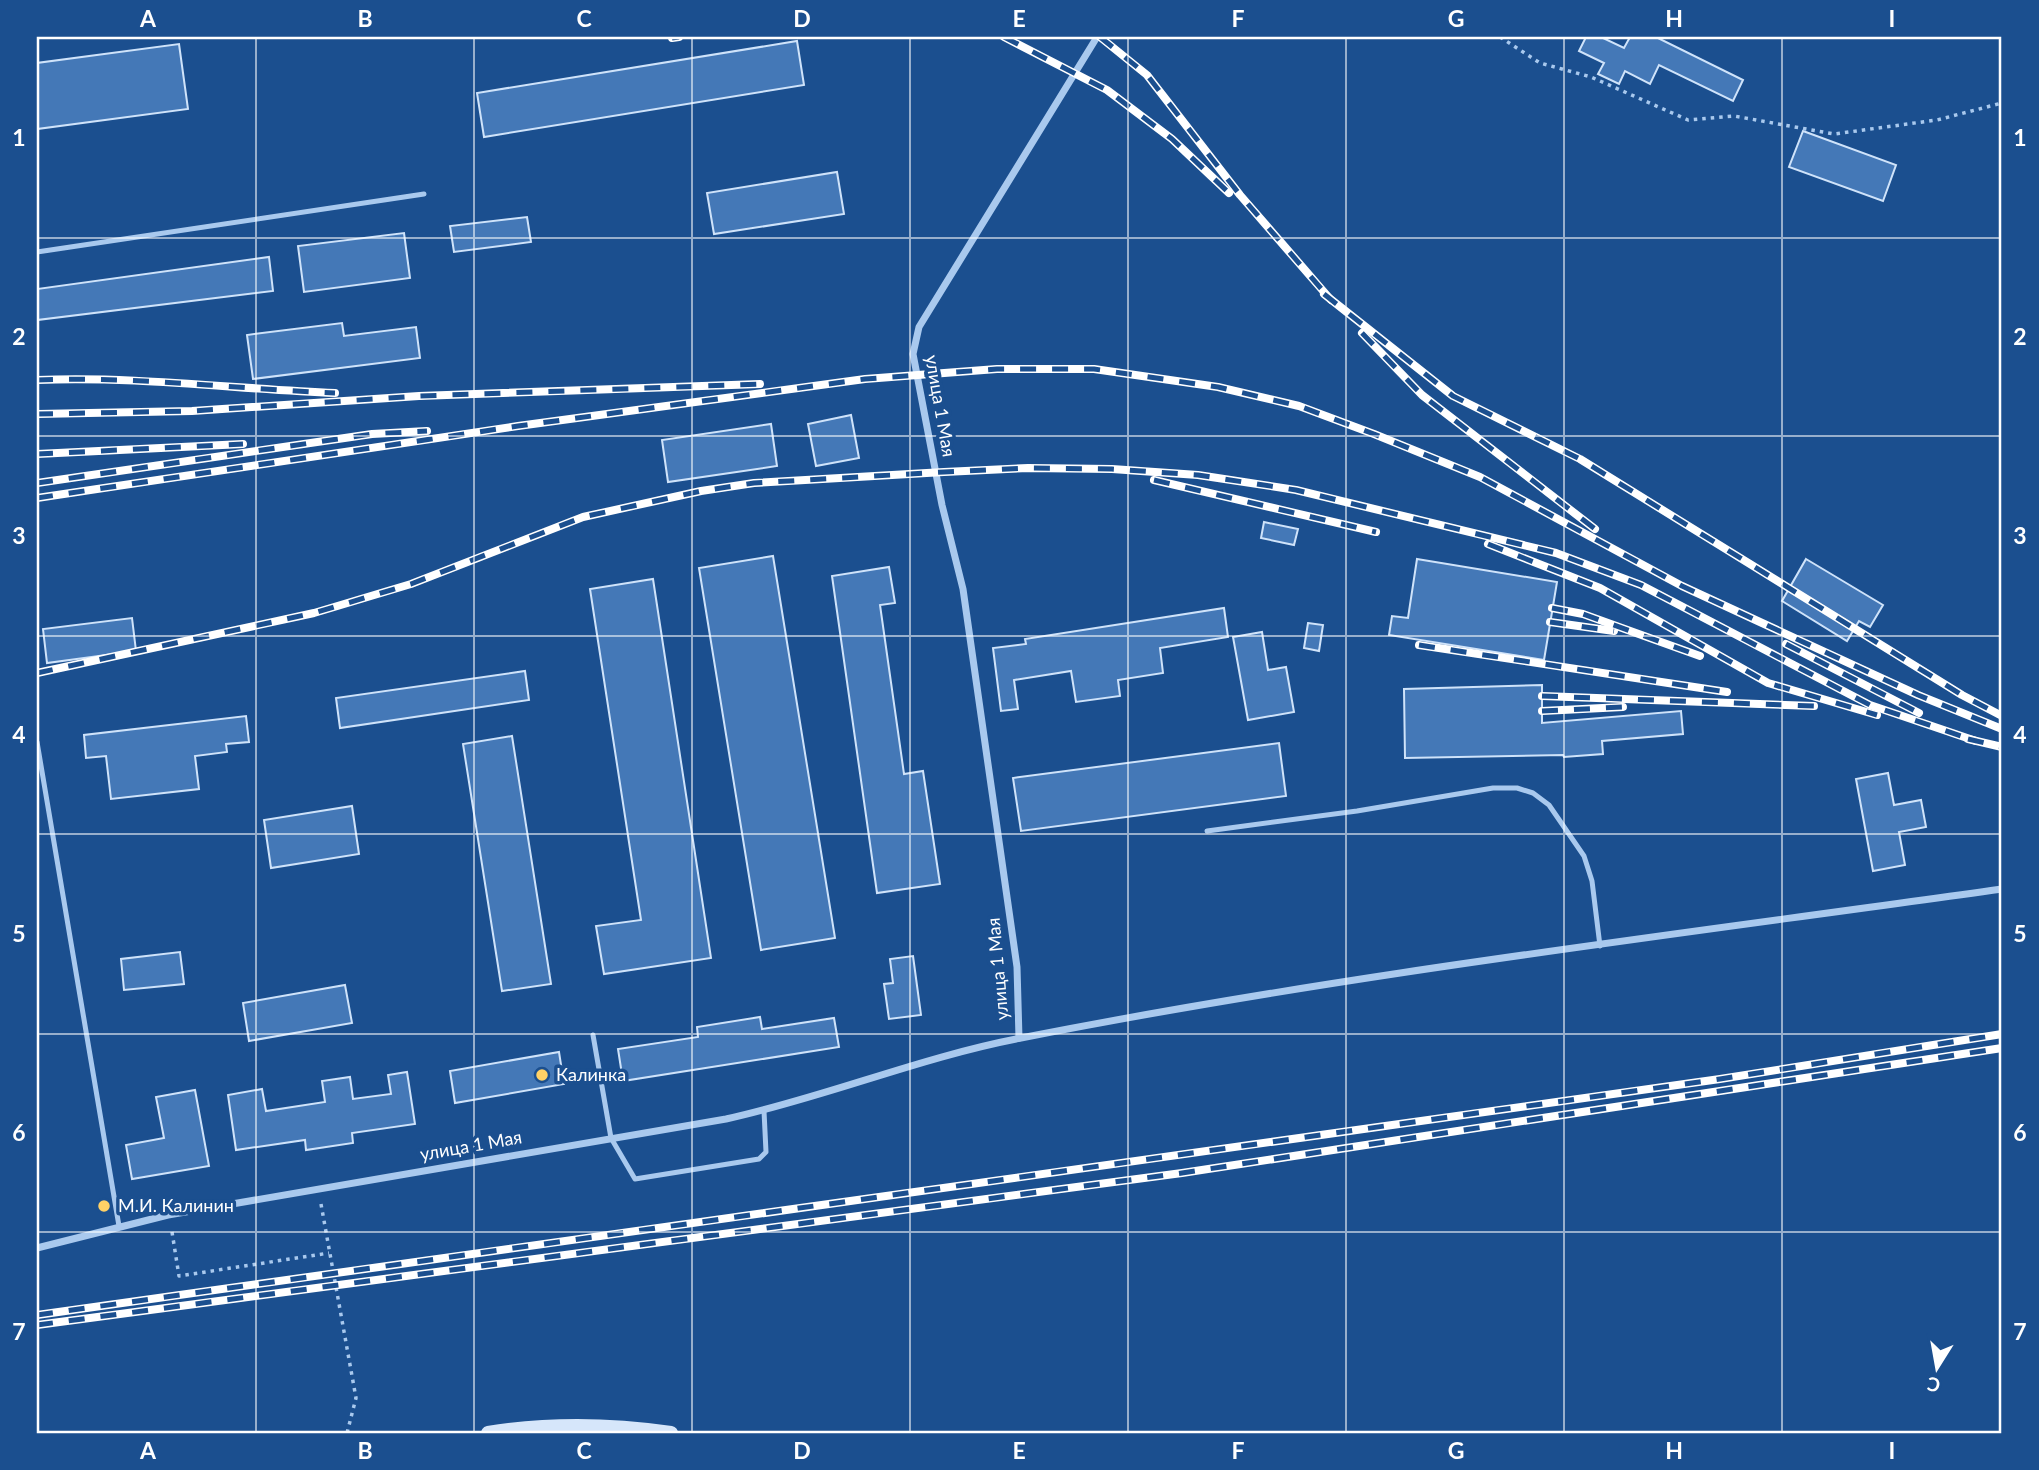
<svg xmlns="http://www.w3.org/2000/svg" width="2039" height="1470" font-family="Lato,sans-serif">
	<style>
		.building { fill: #4478b7; stroke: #cfe3fa; stroke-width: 2 }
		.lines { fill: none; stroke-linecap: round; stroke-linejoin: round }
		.path { stroke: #a9c9ee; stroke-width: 3.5; stroke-dasharray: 3.5 5; stroke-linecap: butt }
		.lane { stroke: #a9c9ee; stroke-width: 5 }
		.street { stroke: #a9c9ee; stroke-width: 7 }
		.secondary { stroke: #d6e6fa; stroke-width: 14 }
		.rail-casing { stroke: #fff; stroke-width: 8 }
		.rail { stroke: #1b4f8f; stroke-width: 5; stroke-dasharray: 16; stroke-linecap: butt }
		.grid { fill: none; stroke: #fff; stroke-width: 2; stroke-opacity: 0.55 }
		.poi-dot { fill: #ffd166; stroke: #1b4f8f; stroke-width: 2.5 }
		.labels { text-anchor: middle; stroke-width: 7; stroke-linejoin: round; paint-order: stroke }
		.street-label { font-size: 18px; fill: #fff; stroke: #1b4f8f }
		.poi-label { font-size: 18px; fill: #fff; stroke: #1b4f8f; text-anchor: start }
		.neatline { fill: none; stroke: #fff; stroke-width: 2.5 }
		.grid-label { font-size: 23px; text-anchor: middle; font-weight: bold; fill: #fff }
	</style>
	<rect width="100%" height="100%" fill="#1b4f8f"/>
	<g class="building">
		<polygon points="1586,37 1601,37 1624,48 1630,37 1656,37 1743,80 1733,101 1659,65 1650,84 1625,71 1619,84 1598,74 1604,63 1579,51"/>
		<polygon points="797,41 804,85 484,137 477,93"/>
		<polygon points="179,44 188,109 37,129 37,63"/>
		<polygon points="1803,131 1896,165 1883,201 1789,167"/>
		<polygon points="837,172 844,214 714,234 707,193"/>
		<polygon points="527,217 531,242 454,252 450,226"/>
		<polygon points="404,233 410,278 304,292 298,246"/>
		<polygon points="269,257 273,291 37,320 37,289"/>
		<polygon points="342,323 344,336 416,327 420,358 253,379 247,335"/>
		<polygon points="851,415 859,458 816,466 808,424"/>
		<polygon points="771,424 777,466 668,482 662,440"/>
		<polygon points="1264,522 1298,529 1294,545 1261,538"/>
		<polygon points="773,556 835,938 761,950 699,568"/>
		<polygon points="1417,559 1557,582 1544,660 1389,635 1392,616 1408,618"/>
		<polygon points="1806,559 1883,605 1870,627 1859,621 1847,641 1782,601"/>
		<polygon points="889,567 895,603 880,605 904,774 923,771 940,884 877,893 832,576"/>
		<polygon points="653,579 711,958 604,974 596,926 641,920 590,589"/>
		<polygon points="1224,608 1228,637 1160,648 1163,673 1118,680 1120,696 1076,702 1071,671 1014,680 1018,709 1001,711 993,648 1026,644 1025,639"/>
		<polygon points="132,618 136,651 47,663 43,629"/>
		<polygon points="1308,623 1323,625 1319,651 1304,648"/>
		<polygon points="1262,632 1268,670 1286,667 1294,712 1248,720 1233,637"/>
		<polygon points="525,671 529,700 340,728 336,698"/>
		<polygon points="1542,685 1542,723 1681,711 1683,734 1602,741 1603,754 1564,757 1563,755 1405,758 1404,689"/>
		<polygon points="246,716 249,742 226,744 227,752 195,756 199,789 111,799 106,756 86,758 84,735"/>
		<polygon points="512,736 551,984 502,991 463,744"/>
		<polygon points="1279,743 1286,796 1021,831 1013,778"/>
		<polygon points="1888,773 1894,805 1921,800 1926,827 1899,832 1905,865 1873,871 1856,779"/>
		<polygon points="352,806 359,854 271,868 264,820"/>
		<polygon points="180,952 184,984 124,990 121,959"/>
		<polygon points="913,956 921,1015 889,1019 884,984 893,983 890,959"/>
		<polygon points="345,985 352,1023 249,1041 243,1003"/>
		<polygon points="760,1017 762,1029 834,1018 839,1047 623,1081 618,1049 698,1037 697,1027"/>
		<polygon points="559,1052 564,1084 455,1103 450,1071"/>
		<polygon points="407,1072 415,1124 352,1133 353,1143 306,1150 305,1140 236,1150 228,1095 262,1089 266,1111 325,1102 322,1081 350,1077 353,1099 391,1094 388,1075"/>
		<polygon points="195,1090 209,1166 132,1179 126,1145 164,1138 156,1097"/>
	</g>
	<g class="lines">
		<g class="path">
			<polyline points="1500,37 1540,63 1591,77 1688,120 1734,116 1834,134 1937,120 2002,103"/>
			<polyline points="321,1204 356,1398 347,1433"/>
			<polyline points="172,1232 179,1276 329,1253"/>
		</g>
		<g class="lane">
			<polyline points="37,252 424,194"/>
			<polyline points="37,742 119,1226"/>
			<polyline points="1207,831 1357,811 1493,788 1517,788 1533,793 1549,805 1584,856 1592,881 1600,946"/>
			<polyline points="593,1035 611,1138 635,1179 759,1159 766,1152 764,1111"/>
		</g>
		<g class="street">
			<polyline points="1019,1038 1017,967 963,589 942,505 913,354 919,327 1097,37"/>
			<path d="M 37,1248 L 168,1215 L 726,1119 C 826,1097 921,1057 1021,1038 C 1346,974 1675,935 2002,889"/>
		</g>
		<path class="secondary" d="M 488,1433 C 550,1423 609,1424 671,1433"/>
		<defs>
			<g id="rail">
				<polyline points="1004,37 1107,90 1172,139 1229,193"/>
				<polyline points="1100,37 1147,75 1240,195 1331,300"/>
				<polyline points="672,38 679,37"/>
				<polyline points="1324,294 1453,396 1580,459 1962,695 2002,716"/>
				<polyline points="1362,333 1422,395 1595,529"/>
				<path d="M 37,380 C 136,376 236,389 335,393"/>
				<polyline points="37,414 192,411 419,396 760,384"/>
				<polyline points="37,454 243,444"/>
				<polyline points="1154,480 1376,532"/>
				<polyline points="37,483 372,434 427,431"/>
				<polyline points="37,498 518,426 865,379 997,369 1094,369 1218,387 1299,406 1374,434 1480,477 1682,586 1918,695 2002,729"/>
				<polyline points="1488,544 1600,588 1768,683 1877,715"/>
				<polyline points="1552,608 1583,614 1700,656"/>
				<polyline points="1550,622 1614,631"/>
				<polyline points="1786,644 1919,713"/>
				<polyline points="1419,645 1727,692"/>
				<polyline points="37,673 314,613 411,584 583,517 701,491 754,483 944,472 1028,468 1112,469 1198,475 1296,490 1556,553 1641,585 1870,705 1976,741"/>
				<polyline points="1542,696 1814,706"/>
				<polyline points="1542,711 1623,707"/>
				<polyline points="1968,739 2002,747"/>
				<polyline points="37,1315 1720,1079 2002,1034"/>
				<polyline points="37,1325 1182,1173 2002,1048"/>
			</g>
		</defs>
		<use href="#rail" class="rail-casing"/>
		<use href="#rail" class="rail"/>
	</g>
	<path class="grid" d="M 256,37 L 256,1433M 474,37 L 474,1433M 692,37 L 692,1433M 910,37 L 910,1433M 1128,37 L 1128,1433M 1346,37 L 1346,1433M 1564,37 L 1564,1433M 1782,37 L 1782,1433M 37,238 L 2002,238M 37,436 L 2002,436M 37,636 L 2002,636M 37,834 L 2002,834M 37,1034 L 2002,1034M 37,1232 L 2002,1232"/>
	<g class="poi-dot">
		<circle cx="542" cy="1075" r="7"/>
		<circle cx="104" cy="1206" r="7"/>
	</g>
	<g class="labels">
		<g class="street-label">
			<text transform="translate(940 406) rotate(80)" y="6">улица 1 Мая</text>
			<text transform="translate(998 969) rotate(-95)" y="6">улица 1 Мая</text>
			<text transform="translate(471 1146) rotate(-10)" y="6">улица 1 Мая</text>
		</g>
		<g class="poi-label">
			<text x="556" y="1081">Калинка</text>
			<text x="118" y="1212">М.И. Калинин</text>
		</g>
	</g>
	<rect width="2039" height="1470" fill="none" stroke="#1b4f8f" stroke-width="77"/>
	<g transform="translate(1937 1368) rotate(191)" stroke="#1b4f8f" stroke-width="5" paint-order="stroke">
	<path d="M0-5L12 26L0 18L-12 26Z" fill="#ffffff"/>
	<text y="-10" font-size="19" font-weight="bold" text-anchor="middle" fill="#ffffff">С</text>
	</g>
	<rect x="38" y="38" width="1962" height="1394" class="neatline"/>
	<g class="grid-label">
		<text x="148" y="27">A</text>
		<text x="365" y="27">B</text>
		<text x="584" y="27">C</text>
		<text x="802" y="27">D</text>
		<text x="1019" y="27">E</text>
		<text x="1238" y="27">F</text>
		<text x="1456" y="27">G</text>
		<text x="1674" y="27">H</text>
		<text x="1892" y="27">I</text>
		<text x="19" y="146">1</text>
		<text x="2020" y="146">1</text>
		<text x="19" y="345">2</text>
		<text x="2020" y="345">2</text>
		<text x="19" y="544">3</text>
		<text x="2020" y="544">3</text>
		<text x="19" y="743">4</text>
		<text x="2020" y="743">4</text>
		<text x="19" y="942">5</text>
		<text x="2020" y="942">5</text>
		<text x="19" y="1141">6</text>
		<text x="2020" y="1141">6</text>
		<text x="19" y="1340">7</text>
		<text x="2020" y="1340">7</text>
		<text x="148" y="1459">A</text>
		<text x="365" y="1459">B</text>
		<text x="584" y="1459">C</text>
		<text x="802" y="1459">D</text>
		<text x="1019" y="1459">E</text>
		<text x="1238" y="1459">F</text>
		<text x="1456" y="1459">G</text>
		<text x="1674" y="1459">H</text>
		<text x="1892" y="1459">I</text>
	</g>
</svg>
